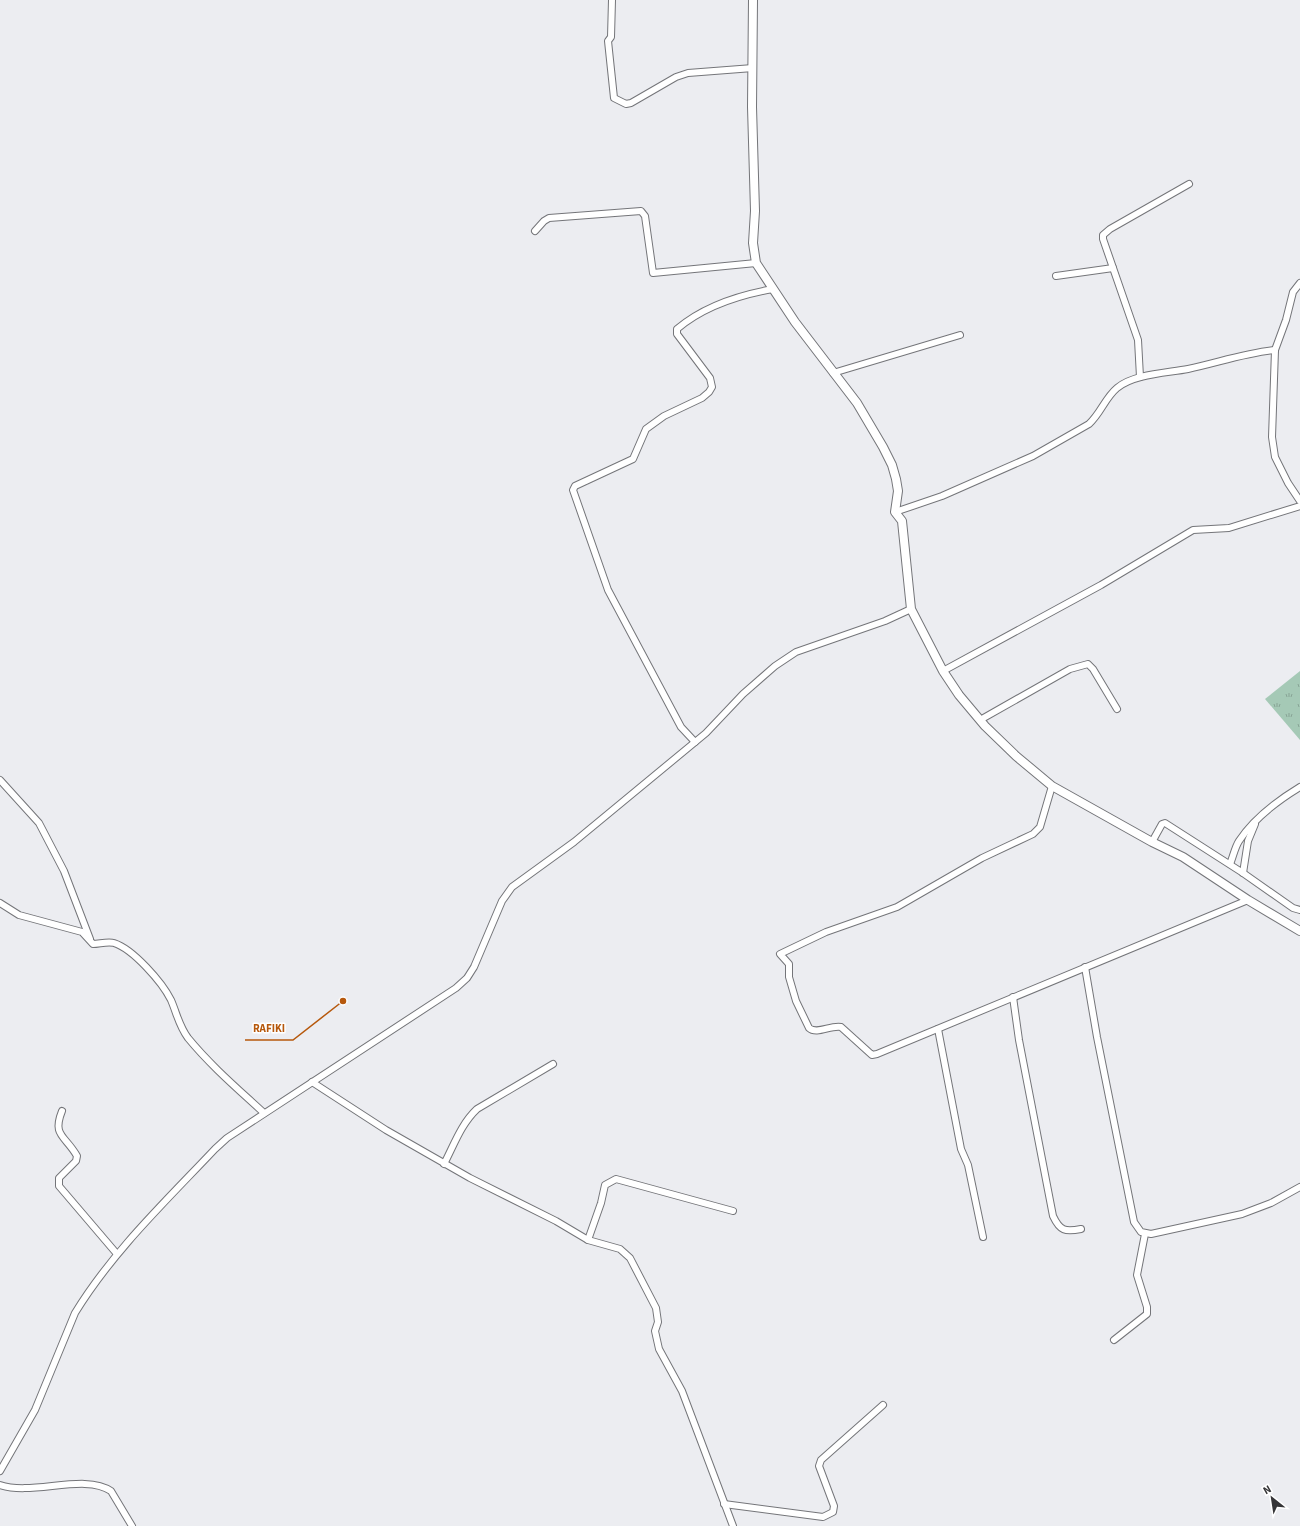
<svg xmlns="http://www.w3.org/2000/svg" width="1300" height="1526" font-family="'Source Sans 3',sans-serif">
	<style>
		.park { fill: url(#park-tufts) }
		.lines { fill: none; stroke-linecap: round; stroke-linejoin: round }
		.minor-casing { stroke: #747579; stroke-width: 8 }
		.tertiary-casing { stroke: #747579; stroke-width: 10 }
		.minor { stroke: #fff; stroke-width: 6 }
		.tertiary { stroke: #fff; stroke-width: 8 }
		.leader { fill: none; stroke: #b6580c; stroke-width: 1.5 }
		.callout-dot { fill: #b6580c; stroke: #fff; stroke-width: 1.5 }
		.callout-label { font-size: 11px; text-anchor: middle; font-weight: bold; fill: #b6580c; stroke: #fff; stroke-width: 3; stroke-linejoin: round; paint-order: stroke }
	</style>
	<defs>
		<pattern id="park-tufts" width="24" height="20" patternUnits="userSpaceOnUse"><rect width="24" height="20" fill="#a5c9b6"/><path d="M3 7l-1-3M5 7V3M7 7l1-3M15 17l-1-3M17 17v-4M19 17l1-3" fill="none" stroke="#87a495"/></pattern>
	</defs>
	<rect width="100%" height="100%" fill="#ecedf1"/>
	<polygon class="park" points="1300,671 1300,740 1265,699"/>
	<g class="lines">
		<defs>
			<g id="minor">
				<polyline points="612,0 611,37 608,41 614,98 626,104 631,103 676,77 688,73 753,68"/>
				<polyline points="535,231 544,221 549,218 641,211 645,216 653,273 756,263"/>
				<polyline points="1056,276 1113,268"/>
				<polyline points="1300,283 1293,292 1286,320 1275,350 1272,437 1275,457 1288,483 1300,501"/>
				<polyline points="833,373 960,335"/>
				<polyline points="1140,377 1138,340 1103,239 1103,235 1110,229 1189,184"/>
				<path d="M 895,512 L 942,496 L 1033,456 L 1089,424 C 1101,413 1105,398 1117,388 C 1133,374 1167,373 1188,369 C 1217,363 1245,353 1275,350"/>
				<polyline points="943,671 1101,585 1193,530 1229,528 1300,506"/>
				<polyline points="980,720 1070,669 1088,664 1093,669 1117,709"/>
				<path d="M 695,742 L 681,727 L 608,590 L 573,490 L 575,486 L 633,459 L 646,429 L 664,416 L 702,398 L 709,392 L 712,387 L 710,378 L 677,334 L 677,329 C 704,306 739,295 773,289"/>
				<polyline points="0,780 39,823 64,871 90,939"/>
				<path d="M 1052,786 L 1040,827 L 1033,834 L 982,858 L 897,907 L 826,932 L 780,954 L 789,964 L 789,977 L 796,1001 L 809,1028 C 817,1035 830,1025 841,1027 L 872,1055 L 877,1054 L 1248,900"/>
				<polyline points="1152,842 1162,824 1165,823 1243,873 1293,908 1300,910"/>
				<path d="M 1230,864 C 1233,857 1235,847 1239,841 C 1254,818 1277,801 1300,787"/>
				<polyline points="1243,873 1248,841 1255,824"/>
				<path d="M 0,903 L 19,915 L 82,932 L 93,944 C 99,944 108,941 114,943 C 133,949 162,982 171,1000 C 177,1014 179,1026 188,1038 C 211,1066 238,1089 264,1113"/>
				<polyline points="1085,967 1097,1037 1134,1222 1141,1232 1151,1234 1242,1214 1271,1203 1300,1187"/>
				<path d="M 1013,997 L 1019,1040 L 1053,1216 C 1060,1231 1065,1232 1081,1229"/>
				<polyline points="938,1029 961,1149 968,1165 983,1237"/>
				<polyline points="312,1082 386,1130 470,1178 556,1221 588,1240 620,1249 630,1258 656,1308 658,1322 655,1331 659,1349 682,1391 733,1526"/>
				<path d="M 62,1111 C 52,1136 65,1135 77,1156 L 76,1161 L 59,1178 L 59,1186 L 117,1254"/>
				<path d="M 444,1164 C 454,1145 461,1124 477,1109 L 553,1064"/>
				<polyline points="588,1240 601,1203 605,1185 616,1179 733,1211"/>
				<polyline points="1114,1340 1147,1314 1147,1307 1137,1275 1145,1234"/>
				<path d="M 0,1471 L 35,1410 L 75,1313 C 113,1251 166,1201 215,1149 L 227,1138 L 456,988 L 467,978 L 474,967 L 502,901 L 512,887 L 574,842 L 706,733 L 743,694 L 775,666 L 796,652 L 885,621 L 911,609"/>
				<path d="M 0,1485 C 32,1496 85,1473 111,1491 L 132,1526"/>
				<polyline points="724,1504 823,1517 833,1512 834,1506 819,1466 821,1460 883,1405"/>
			</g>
			<polyline id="tertiary" points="753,0 752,107 755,211 753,243 756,263 795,322 857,403 883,447 892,465 896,479 898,491 895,512 902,521 911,609 943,671 959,695 985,726 1016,756 1052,786 1152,842 1183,857 1248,900 1300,931"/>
		</defs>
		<use href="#minor" class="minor-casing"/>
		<use href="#tertiary" class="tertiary-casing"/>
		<use href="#minor" class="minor"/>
		<use href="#tertiary" class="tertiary"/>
	</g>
	<path class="leader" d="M343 1001L293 1040H245"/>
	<circle class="callout-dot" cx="343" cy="1001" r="4"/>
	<g class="callout-label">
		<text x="269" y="1032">RAFIKI</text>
	</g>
	<g transform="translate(1272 1498) rotate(330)" stroke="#ffffff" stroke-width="3" paint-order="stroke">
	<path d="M0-3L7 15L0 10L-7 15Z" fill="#353537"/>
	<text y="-6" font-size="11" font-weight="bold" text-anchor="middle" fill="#353537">N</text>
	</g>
</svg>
